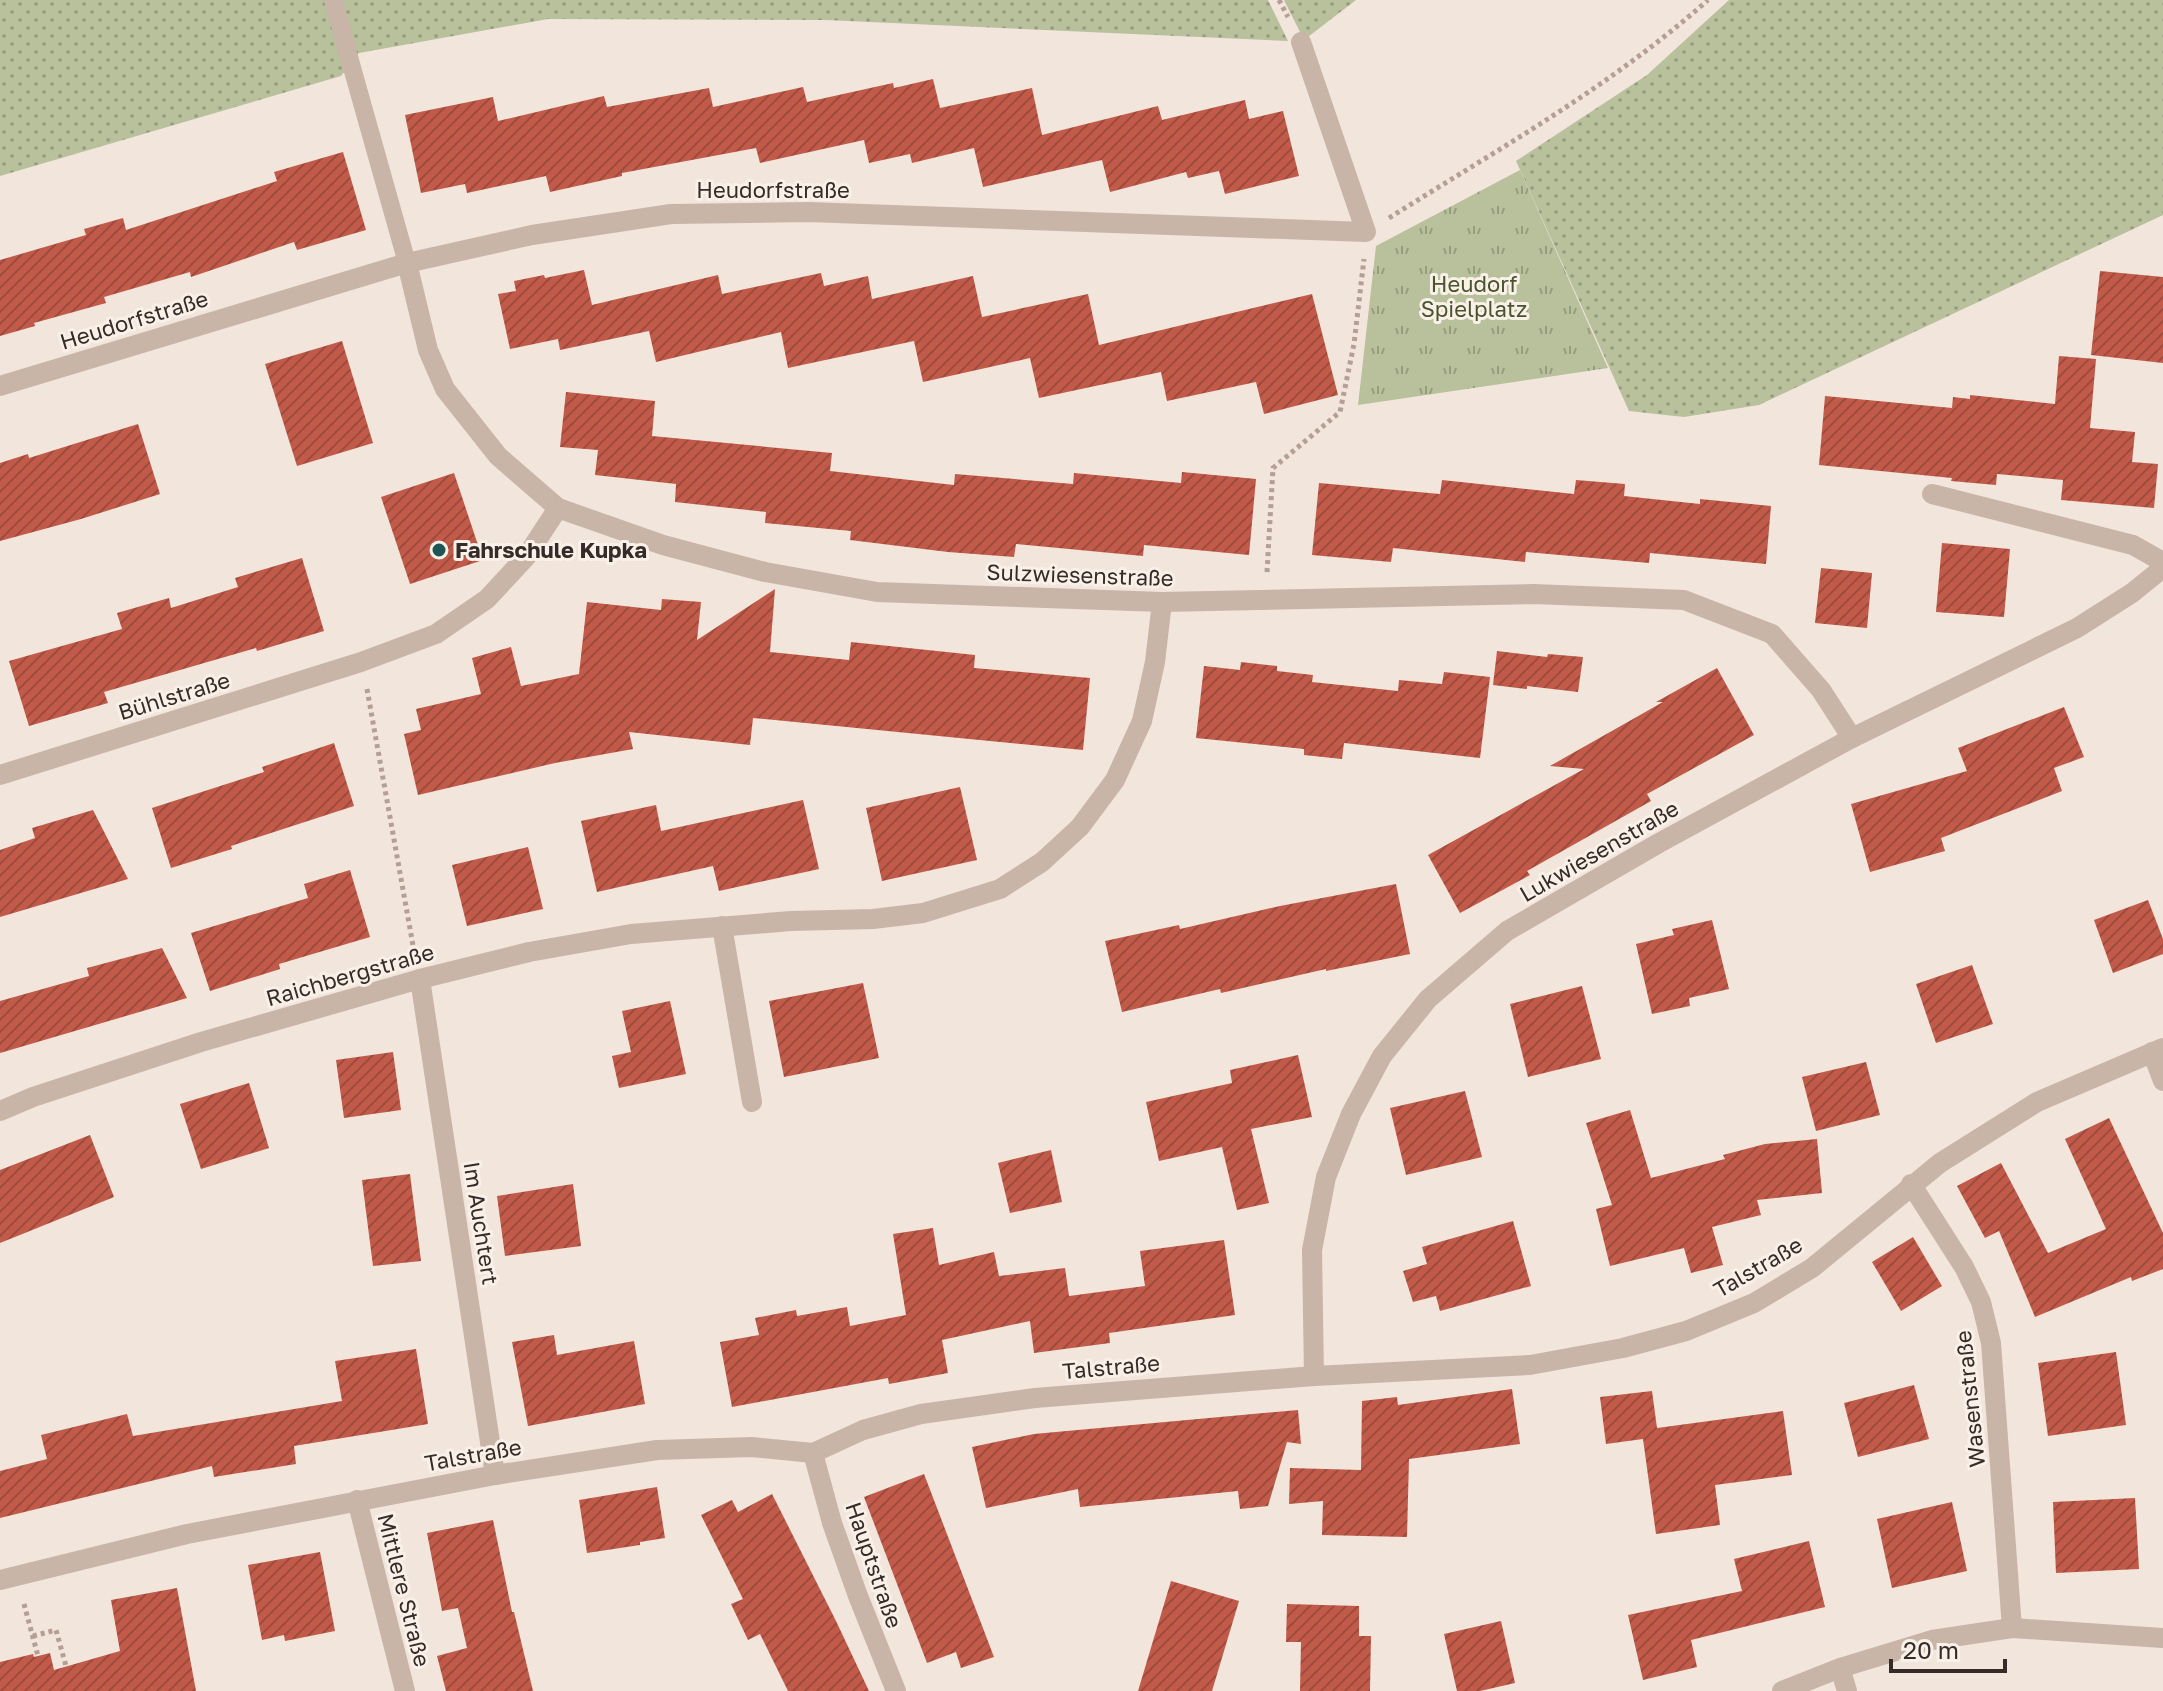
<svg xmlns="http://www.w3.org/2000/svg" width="2163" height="1691" font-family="'Golos Text',sans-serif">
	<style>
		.grass { fill: url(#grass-dots) }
		.park { fill: url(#park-tufts) }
		.building { fill: url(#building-hatch) }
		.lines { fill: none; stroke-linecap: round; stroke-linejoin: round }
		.path { stroke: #b59e93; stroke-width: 5; stroke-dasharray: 4 4; stroke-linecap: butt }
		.lane { stroke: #c9b4a8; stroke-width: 18 }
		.street { stroke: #c9b4a8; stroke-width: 20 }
		.poi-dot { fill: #1f5654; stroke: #f9f0e8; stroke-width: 3 }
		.labels { text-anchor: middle; stroke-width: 6; stroke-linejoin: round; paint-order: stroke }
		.street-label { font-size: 22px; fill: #362b28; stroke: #f9f0e8 }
		.park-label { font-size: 22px; fill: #49542d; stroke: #f9f0e8 }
		.poi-label { font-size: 22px; font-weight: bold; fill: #362b28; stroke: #f9f0e8; text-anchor: start }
	</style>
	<defs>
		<pattern id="grass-dots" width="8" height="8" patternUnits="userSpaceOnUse" patternTransform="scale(2)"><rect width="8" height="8" fill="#b8c09c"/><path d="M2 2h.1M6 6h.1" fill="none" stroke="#969c7f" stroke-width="1.8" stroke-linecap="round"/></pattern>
		<pattern id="park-tufts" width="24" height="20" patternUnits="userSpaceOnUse" patternTransform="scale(2)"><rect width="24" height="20" fill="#b8c09c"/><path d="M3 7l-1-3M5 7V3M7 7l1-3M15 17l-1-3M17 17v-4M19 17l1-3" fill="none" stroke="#969c7f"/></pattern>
		<pattern id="building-hatch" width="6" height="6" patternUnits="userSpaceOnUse" patternTransform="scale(2)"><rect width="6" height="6" fill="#c25a49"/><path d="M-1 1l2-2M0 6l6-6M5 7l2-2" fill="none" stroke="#9e4b3d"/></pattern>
	</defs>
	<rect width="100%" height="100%" fill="#f1e5dc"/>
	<g class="grass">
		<polygon points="0,0 1268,0 1288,41 826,20 548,19 359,53 341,76 0,176"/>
		<polygon points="1284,0 1356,0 1304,40"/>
		<polygon points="1729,0 2163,0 2163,215 1759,405 1684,417 1629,411 1516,161 1647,75"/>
	</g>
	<polygon class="park" points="1520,170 1608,368 1358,405 1376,246"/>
	<g class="building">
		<polygon points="933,79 940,108 1032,88 1042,135 1158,106 1162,120 1245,100 1249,119 1283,111 1299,176 1225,194 1219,171 1188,178 1186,172 1110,192 1102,160 983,187 974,148 912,163 910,154 869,163 864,140 760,163 756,148 622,173 622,176 550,192 546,176 467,193 465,184 421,193 405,115 493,97 498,121 604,96 607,107 709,88 713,107 803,87 807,102 893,83 894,88"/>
		<polygon points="343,152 366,230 297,250 294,242 191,277 190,272 104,297 106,303 34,323 35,326 0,336 0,260 86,235 84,229 123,218 126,230 277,181 274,172"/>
		<polygon points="584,270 592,305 718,275 722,294 821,273 824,286 868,276 872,299 973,276 982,317 1088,294 1099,345 1312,294 1338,395 1264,414 1256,382 1167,401 1161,372 1039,398 1030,358 923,382 914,341 788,368 781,332 656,362 649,331 560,350 558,339 510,349 498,294 516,291 514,281 544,275 545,278"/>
		<polygon points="2100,271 2163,277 2163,363 2091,355"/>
		<polygon points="342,341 373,443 297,466 265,364"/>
		<polygon points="2059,356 2096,359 2090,428 2135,432 2132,462 2158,464 2154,508 2061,500 2063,480 1997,474 1996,485 1951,481 1952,478 1819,465 1825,396 1952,408 1953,397 1970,399 1970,395 2055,404"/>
		<polygon points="566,392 655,401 652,436 832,453 830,471 954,485 955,474 1073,484 1074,473 1181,483 1182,472 1256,479 1249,555 1144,545 1143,556 1016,544 1014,557 948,552 850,540 851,531 765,523 766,512 675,502 676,484 595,475 598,450 560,447"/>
		<polygon points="138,424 160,494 81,519 0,541 0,463 28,454 29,458"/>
		<polygon points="454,473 483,560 410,584 381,497"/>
		<polygon points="1442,480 1574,494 1576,480 1625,484 1624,496 1700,504 1700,499 1771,506 1766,564 1650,553 1649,563 1526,552 1525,562 1393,548 1391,562 1312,555 1319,483 1440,494"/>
		<polygon points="1942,543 2010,549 2004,617 1936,612"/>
		<polygon points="302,558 324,631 257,651 256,648 104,692 108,703 29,726 9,661 122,629 117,613 169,598 171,608 238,587 235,578"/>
		<polygon points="1821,568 1872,573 1867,628 1815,623"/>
		<polygon points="775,589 770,652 849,660 851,642 975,655 974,668 1090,678 1083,750 753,718 750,745 629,732 633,749 555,763 418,795 404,734 421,730 416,709 481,694 472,658 511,647 521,686 579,674 587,602 661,610 662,599 701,602 697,640"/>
		<polygon points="1497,651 1547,657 1548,654 1583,657 1578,692 1527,686 1527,689 1493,685"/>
		<polygon points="1241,662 1277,666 1277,671 1313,675 1312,682 1398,691 1399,680 1442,684 1444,672 1490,677 1480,758 1344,743 1342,759 1304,755 1304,749 1196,738 1204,666 1240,670"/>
		<polygon points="1717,668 1754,735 1647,794 1651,801 1527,871 1530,875 1460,913 1428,855 1584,769 1550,766 1663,702 1656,702"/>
		<polygon points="2064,707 2084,757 2054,768 2062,791 1941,838 1945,851 1870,872 1851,804 1967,771 1958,748"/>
		<polygon points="334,743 354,806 231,846 232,849 171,868 152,808 264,772 262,767"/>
		<polygon points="960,787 977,860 882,881 866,808"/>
		<polygon points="803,800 819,869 719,891 713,866 597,892 581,821 656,805 661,831"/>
		<polygon points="93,810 128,879 0,917 0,850 35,838 32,828"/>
		<polygon points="528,847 543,909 467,926 452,865"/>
		<polygon points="350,870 370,937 279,964 280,969 210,991 191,933 308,898 304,884"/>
		<polygon points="1396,884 1410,954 1326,971 1326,969 1221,993 1220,989 1122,1012 1105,941 1179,925 1180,929 1280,906"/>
		<polygon points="2148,900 2163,939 2163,954 2113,973 2094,920"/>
		<polygon points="1712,920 1729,989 1689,998 1690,1006 1652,1014 1636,944 1674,935 1672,929"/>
		<polygon points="162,948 187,998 0,1053 0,1001 89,976 87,968"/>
		<polygon points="1972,965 1993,1024 1936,1043 1916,984"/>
		<polygon points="863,983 879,1058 784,1077 769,1001"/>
		<polygon points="1582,986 1601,1059 1528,1077 1510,1004"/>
		<polygon points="670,1001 686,1074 619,1088 612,1056 631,1052 622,1011"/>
		<polygon points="393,1052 401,1110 344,1118 336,1060"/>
		<polygon points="1298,1055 1312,1117 1251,1129 1269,1203 1237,1210 1222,1147 1159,1161 1146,1102 1232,1083 1230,1070"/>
		<polygon points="1866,1062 1880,1115 1816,1131 1802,1077"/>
		<polygon points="249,1083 269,1148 201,1169 180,1104"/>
		<polygon points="1465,1091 1482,1157 1406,1175 1390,1108"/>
		<polygon points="1630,1110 1651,1178 1725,1159 1723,1155 1765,1144 1817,1139 1822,1193 1757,1200 1761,1215 1712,1227 1723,1265 1691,1273 1684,1248 1610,1266 1596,1209 1612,1205 1586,1123"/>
		<polygon points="2109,1118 2163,1233 2163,1269 2132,1281 2131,1277 2035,1317 1999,1231 1985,1238 1957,1186 2001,1163 2048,1253 2106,1229 2065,1139"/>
		<polygon points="90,1135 114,1197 0,1243 0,1170"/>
		<polygon points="1051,1150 1062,1202 1010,1213 998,1163"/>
		<polygon points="410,1174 421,1261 373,1266 362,1180"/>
		<polygon points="573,1184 581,1246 505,1256 497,1196"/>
		<polygon points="1513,1221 1531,1286 1440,1311 1436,1296 1413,1302 1403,1271 1427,1264 1422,1247"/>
		<polygon points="933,1228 939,1265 994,1252 999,1276 1065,1268 1069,1296 1145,1286 1140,1251 1224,1240 1235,1315 1109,1333 1110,1343 1034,1353 1030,1321 942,1340 948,1373 889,1384 888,1378 732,1407 720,1342 759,1335 755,1318 796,1310 797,1316 847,1307 850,1326 906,1315 893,1234"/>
		<polygon points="1913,1237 1942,1286 1901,1311 1872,1262"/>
		<polygon points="554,1335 557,1355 634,1341 645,1404 528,1426 512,1342"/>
		<polygon points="416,1349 428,1424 294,1446 296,1464 214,1477 212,1466 0,1518 0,1471 47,1459 41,1435 127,1414 133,1436 342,1401 335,1361"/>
		<polygon points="2116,1352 2126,1425 2048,1436 2038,1363"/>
		<polygon points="1914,1385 1929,1439 1858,1457 1844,1403"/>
		<polygon points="1512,1389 1520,1444 1409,1459 1407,1537 1322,1535 1323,1501 1289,1504 1290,1468 1361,1470 1362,1401 1397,1397 1398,1405"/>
		<polygon points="1652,1391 1657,1428 1783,1411 1792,1475 1715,1485 1720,1525 1656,1534 1643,1439 1606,1444 1600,1397"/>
		<polygon points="1298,1410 1301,1444 1287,1442 1268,1506 1240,1509 1238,1491 1080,1507 1078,1489 986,1508 972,1447 1034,1434"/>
		<polygon points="924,1474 994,1657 961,1668 956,1652 927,1663 864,1497"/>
		<polygon points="657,1487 665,1538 640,1542 640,1545 587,1553 579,1500"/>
		<polygon points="772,1494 836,1621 869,1691 788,1691 760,1634 748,1640 731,1604 743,1599 701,1515 732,1500 738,1512"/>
		<polygon points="2135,1498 2139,1569 2056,1573 2053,1502"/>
		<polygon points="1952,1502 1967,1571 1892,1588 1877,1519"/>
		<polygon points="493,1520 512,1612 514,1612 533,1691 446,1691 437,1656 467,1648 458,1608 442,1611 427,1533"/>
		<polygon points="1809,1541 1825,1607 1691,1640 1697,1667 1643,1680 1628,1615 1742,1591 1734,1559"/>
		<polygon points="320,1552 335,1631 285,1641 284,1635 262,1640 248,1565"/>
		<polygon points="1171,1581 1239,1601 1212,1691 1138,1691"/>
		<polygon points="177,1588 196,1691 0,1691 0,1662 33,1654 34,1657 50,1653 54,1670 120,1651 111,1600"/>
		<polygon points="1287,1604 1359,1606 1359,1636 1371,1636 1370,1691 1300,1691 1301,1642 1286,1642"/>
		<polygon points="1501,1621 1515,1683 1480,1691 1457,1691 1444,1634"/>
	</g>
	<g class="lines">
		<g class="path">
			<polyline points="1279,0 1288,17"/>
			<path d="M 1389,218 C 1500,148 1610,87 1708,0"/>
			<polyline points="1267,572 1273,468 1340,412 1354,344 1364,259"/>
			<polyline points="367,689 414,951"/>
			<polyline points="24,1604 38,1656"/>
			<polyline points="33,1636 56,1630 66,1666"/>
		</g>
		<polyline class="lane" points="333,0 407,263"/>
		<g class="street">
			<polyline points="407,263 428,350 445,389 498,456 558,508 663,545 765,572 877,592 1162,602 1534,594 1684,600 1772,634 1821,690 1852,738"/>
			<polyline points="0,386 407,263 532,235 671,214 808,212 1366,232 1301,42"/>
			<polyline points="1932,494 2133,545 2163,562"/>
			<polyline points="0,775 361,662 436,634 487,599 526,557 558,508"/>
			<polyline points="722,926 752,1102"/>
			<polyline points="420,979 495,1475"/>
			<polyline points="2152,1052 2163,1081"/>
			<polyline points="0,1111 33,1097 201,1042 420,979 529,952 631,934 791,921 873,919 923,913 1000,889 1042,862 1080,827 1115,780 1142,721 1155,662 1162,602"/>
			<polyline points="1911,1184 1964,1267 1981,1302 1991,1343 2012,1628"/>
			<polyline points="1314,1376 1312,1250 1326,1177 1351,1114 1382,1056 1428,999 1507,931 1659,843 1852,738 2077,628 2132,593 2163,568"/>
			<polyline points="813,1453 832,1523 858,1596 896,1691"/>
			<polyline points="357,1500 405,1691"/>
			<polyline points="0,1580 187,1534 495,1475 657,1450 752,1447 813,1453 863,1430 921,1414 1035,1398 1314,1376 1530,1365 1623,1348 1686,1331 1754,1303 1812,1268 1940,1163 2037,1102 2163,1048"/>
			<polyline points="1840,1668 1847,1691"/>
			<polyline points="1782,1691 1840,1668 1932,1640 2012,1628 2163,1638"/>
		</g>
	</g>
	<circle class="poi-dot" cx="439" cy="550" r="8"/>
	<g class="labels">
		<g class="street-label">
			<text x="773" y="198">Heudorfstraße</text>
			<text transform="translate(134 320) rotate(-17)" y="8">Heudorfstraße</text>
			<text transform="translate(1080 575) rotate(2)" y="8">Sulzwiesenstraße</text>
			<text transform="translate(174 696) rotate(-17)" y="8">Bühlstraße</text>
			<text transform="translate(1599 851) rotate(-30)" y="8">Lukwiesenstraße</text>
			<text transform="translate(350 975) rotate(-16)" y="8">Raichbergstraße</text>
			<text transform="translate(481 1223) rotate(81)" y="8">Im Auchtert</text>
			<text transform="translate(1758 1267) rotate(-30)" y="8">Talstraße</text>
			<text transform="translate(1111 1367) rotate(-5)" y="8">Talstraße</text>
			<text transform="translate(1970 1399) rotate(-96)" y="8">Wasenstraße</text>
			<text transform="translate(473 1455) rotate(-10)" y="8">Talstraße</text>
			<text transform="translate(874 1565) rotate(71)" y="8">Hauptstraße</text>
			<text transform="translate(404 1590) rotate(76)" y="8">Mittlere Straße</text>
		</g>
		<g class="park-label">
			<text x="1474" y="292">Heudorf<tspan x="1474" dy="25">Spielplatz</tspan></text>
		</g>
		<g class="poi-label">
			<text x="455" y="558">Fahrschule Kupka</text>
		</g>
	</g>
	<path d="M1891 1659v12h114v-12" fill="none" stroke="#362b28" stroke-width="4"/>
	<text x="1903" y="1659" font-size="24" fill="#362b28" stroke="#f9f0e8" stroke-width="6" paint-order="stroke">20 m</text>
</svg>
